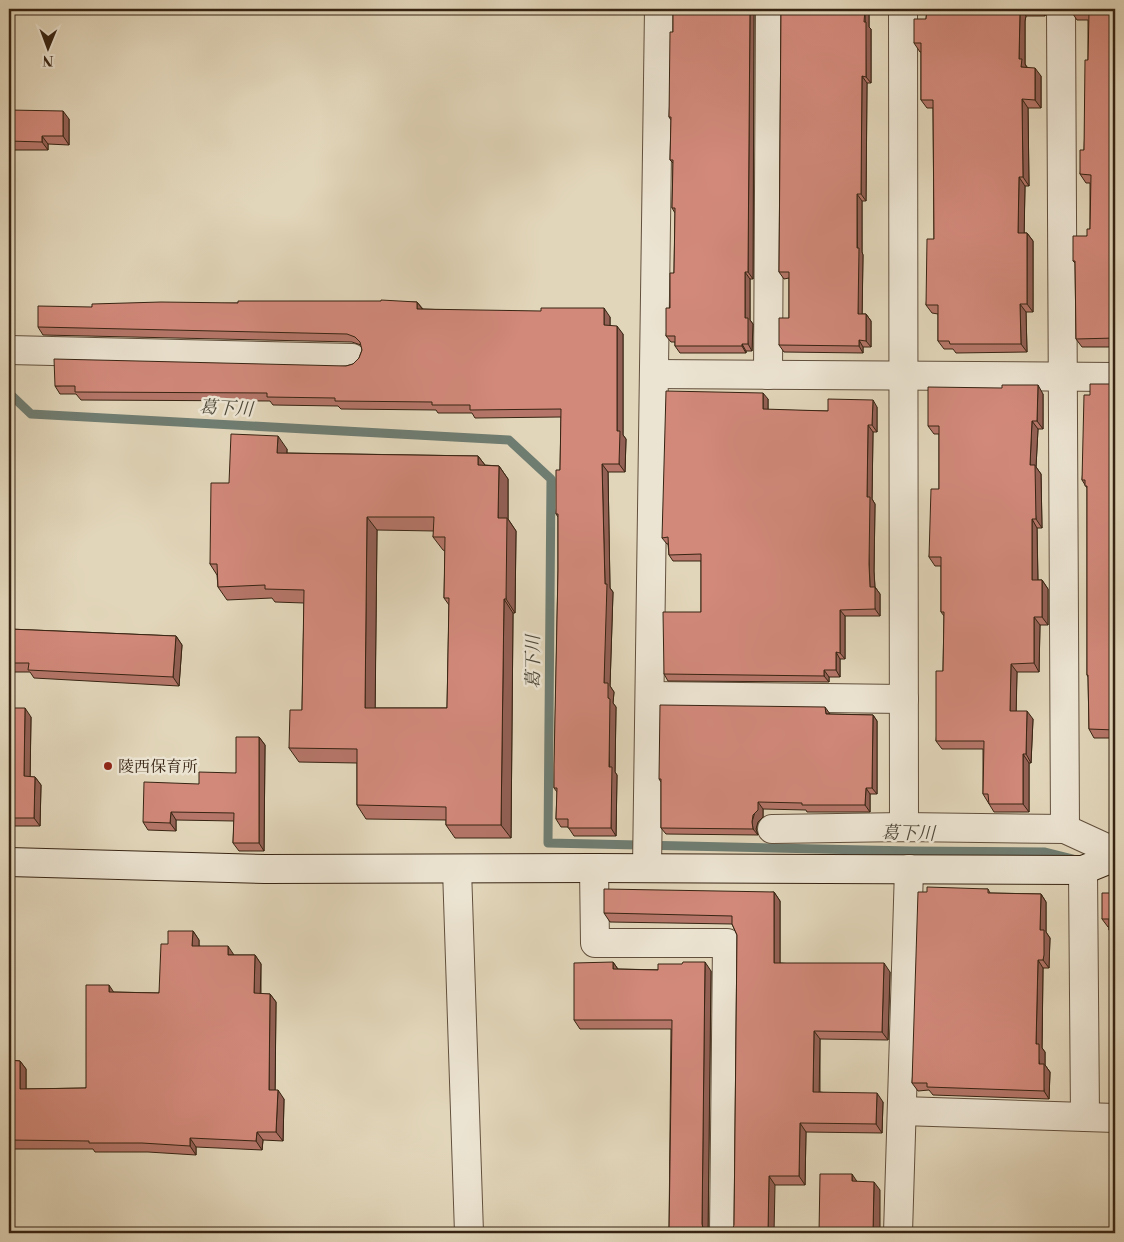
<svg xmlns="http://www.w3.org/2000/svg" width="1124" height="1242" font-family="'Libre Bodoni','Noto Serif JP',serif">
	<style>
		.lines { fill: none; stroke-linecap: round; stroke-linejoin: round }
		.stream { stroke: #6f7d72; stroke-width: 9 }
		.street-casing { stroke: #62503d; stroke-width: 30 }
		.secondary-casing { stroke: #372413; stroke-width: 30 }
		.street { stroke: #ece4d2; stroke-width: 28 }
		.secondary { stroke: #ece4d2; stroke-width: 28 }
		.wall { fill: #b57669; stroke: #372413; fill-rule: evenodd }
		.shaded-wall { fill: #936055; stroke: #372413 }
		.building { fill: #d2897a; stroke: #372413; fill-rule: evenodd }
		.poi-dot { fill: #8f2418; stroke: #ece4d2; stroke-width: 2 }
		.labels { text-anchor: middle; stroke-width: 5; stroke-linejoin: round; paint-order: stroke }
		.poi-label { font-size: 16px; fill: #372413; stroke: #ece4d2; text-anchor: start }
		.water-label { font-size: 18px; font-style: italic; fill: #4e493a; stroke: #ece4d2 }
	</style>
	<rect width="100%" height="100%" fill="#e2d6ba"/>
	<filter id="stains"><feTurbulence type="fractalNoise" baseFrequency=".004" numOctaves="4"/><feColorMatrix values="0 0 0 0 .2 0 0 0 0 .09 0 0 0 0 .02 0 0 0 .5 -.17"/></filter>
	<radialGradient id="worn" r=".72"><stop offset=".6" stop-color="#630" stop-opacity="0"/><stop offset="1" stop-color="#630" stop-opacity=".3"/></radialGradient>
	<g class="lines">
		<polyline class="stream" points="9,393 31,414 509,440 551,479 548,843 911,851 1045,852 1073,859"/>
		<defs>
			<g id="street">
				<polyline points="903,9 904,827"/>
				<polyline points="1061,9 1065,829"/>
				<polyline points="9,350 352,358"/>
				<polyline points="654,374 1115,377"/>
				<polyline points="768,375 770,9"/>
				<polyline points="650,696 904,699"/>
				<polyline points="772,829 904,827 1065,829 1115,852"/>
				<polyline points="594,868 595,943 727,943 724,1233"/>
				<polyline points="647,868 659,9"/>
				<polyline points="457,869 469,1233"/>
				<polyline points="1083,870 1085,1117"/>
				<polyline points="902,1111 1115,1118"/>
				<polyline points="898,1233 909,869"/>
			</g>
			<polyline id="secondary" points="9,862 265,869 594,868 1083,870 1115,857"/>
		</defs>
		<use href="#street" class="street-casing"/>
		<use href="#secondary" class="secondary-casing"/>
		<use href="#street" class="street"/>
		<use href="#secondary" class="secondary"/>
	</g>
	<g class="wall">
		<polygon points="673,9 754,9 753,279 750,279 750,320 753,324 752,351 746,351 746,353 680,353 675,346 675,342 671,342 666,336 674,273 675,213 672,208 673,163 670,160 671,120 669,117 673,32"/>
		<polygon points="781,9 869,9 869,27 871,29 871,83 867,83 866,201 862,201 862,252 863,255 862,314 866,314 871,321 871,347 863,347 863,353 784,352 779,345 789,318 789,278 784,279 779,272"/>
		<polygon points="927,9 1046,9 1045,16 1026,16 1025,21 1025,64 1027,67 1041,76 1041,108 1028,108 1029,186 1025,186 1024,233 1027,233 1033,241 1033,312 1026,312 1027,352 956,353 953,349 944,349 938,341 938,314 932,313 926,305 934,239 933,108 927,108 921,100 921,52 920,52 914,43 926,19"/>
		<polygon points="1115,9 1115,347 1082,347 1076,339 1075,263 1073,261 1087,236 1090,229 1090,183 1086,183 1080,174 1084,150 1088,60 1088,20 1077,20 1071,11"/>
		<polygon points="9,110 69,119 69,145 48,144 48,150 9,150"/>
		<polygon points="417,302 423,309 610,317 610,326 623,334 623,435 626,439 625,472 608,472 610,588 613,592 610,686 614,692 613,703 616,707 615,772 617,775 616,836 574,836 568,827 561,827 556,819 557,792 554,788 558,570 558,517 556,514 560,470 561,417 475,418 472,413 438,413 436,410 341,409 338,406 273,405 270,401 81,400 76,394 60,394 55,386 346,366 353,364 359,358 362,350 361,345 352,342 43,335 38,327 92,307 238,303"/>
		<polygon points="1115,384 1115,738 1094,738 1089,729 1088,677 1087,675 1087,488 1082,480 1090,395"/>
		<polygon points="1043,394 1043,429 1038,429 1036,467 1041,474 1042,528 1037,528 1038,580 1042,580 1048,589 1048,625 1040,625 1039,672 1017,672 1016,711 1033,719 1031,763 1029,763 1029,812 994,812 983,794 983,749 942,749 936,741 943,671 944,616 941,612 941,566 935,566 929,557 939,489 939,434 934,434 928,426"/>
		<polygon points="768,399 768,410 828,411 877,407 877,432 873,432 872,499 875,504 874,571 875,587 880,594 880,616 845,616 845,659 840,659 840,677 829,677 829,682 668,681 664,674 701,612 701,561 673,561 669,555 668,544 667,544 662,538"/>
		<path d="M 287,449 L 287,453 L 478,456 L 485,465 L 499,466 L 508,479 L 508,519 L 516,531 L 515,613 L 513,613 L 511,838 L 455,838 L 446,825 L 446,820 L 366,819 L 357,805 L 357,763 L 299,762 L 289,748 L 302,710 L 304,603 L 275,602 L 272,598 L 227,600 L 218,587 L 217,575 L 210,564 L 229,483 ZM 377,530 L 434,531 L 433,537 L 443,550 L 445,551 L 444,598 L 449,605 L 447,708 L 375,708 Z"/>
		<polygon points="9,629 176,636 182,645 179,686 34,678 30,672 9,672"/>
		<polygon points="9,708 31,717 30,777 35,777 41,785 40,826 9,826"/>
		<polygon points="830,714 873,715 877,721 877,794 870,794 870,812 807,812 806,810 763,809 763,817 758,822 756,829 758,835 666,834 661,828 661,782 659,779"/>
		<polygon points="259,737 265,745 264,851 239,851 233,843 234,821 176,820 176,831 148,830 143,822 199,784 236,773"/>
		<polygon points="988,889 990,893 1041,894 1046,902 1046,932 1050,938 1049,963 1049,968 1043,968 1042,1048 1045,1052 1045,1065 1050,1072 1049,1099 933,1095 929,1090 918,1091 912,1083 927,892"/>
		<polygon points="774,892 780,901 780,963 890,972 888,1040 820,1039 820,1092 883,1102 882,1133 806,1132 805,1185 775,1185 734,1225 737,935 732,924 610,922 604,913"/>
		<polygon points="1115,893 1115,938 1109,930 1109,927 1108,927 1102,919"/>
		<polygon points="193,931 199,940 199,946 234,955 255,955 261,964 261,994 270,994 276,1002 275,1090 284,1099 283,1141 263,1140 262,1150 196,1147 196,1155 148,1152 95,1152 93,1149 9,1149 9,1060 20,1061 26,1069 26,1089 86,1088 114,992 159,993 168,944"/>
		<polygon points="613,962 618,969 711,971 708,1233 669,1233 671,1029 580,1029 574,1020"/>
	</g>
	<g class="shaded-wall">
		<polygon points="750,9 754,9 753,279 748,272"/>
		<polygon points="865,9 869,9 869,27 871,29 871,83 866,77"/>
		<polygon points="1020,9 1021,9 1026,16 1025,21 1025,64 1027,68 1021,67 1019,59 1020,12"/>
		<polygon points="1040,9 1046,9 1045,16"/>
		<polygon points="1035,68 1041,76 1041,108 1035,100"/>
		<polygon points="862,76 867,83 866,201 861,194"/>
		<polygon points="1022,99 1028,108 1029,186 1023,177"/>
		<polygon points="63,111 69,119 69,145 63,136"/>
		<polygon points="42,136 48,144 48,150 42,142"/>
		<polygon points="1019,177 1025,186 1024,241 1018,233"/>
		<polygon points="857,194 862,201 862,252 863,255 862,321 858,314"/>
		<polygon points="1027,233 1033,241 1033,312 1027,304"/>
		<polygon points="745,272 750,279 750,320 753,324 752,351 748,344 745,318"/>
		<polygon points="417,302 423,310 417,309"/>
		<polygon points="1020,304 1026,312 1027,352 1021,344"/>
		<polygon points="604,308 610,317 610,333 604,325"/>
		<polygon points="866,314 871,321 871,347 866,341"/>
		<polygon points="617,326 623,334 623,435 626,439 625,472 619,464 617,431"/>
		<polygon points="859,340 863,347 863,353 859,346"/>
		<polygon points="742,344 746,351 746,353 742,346"/>
		<polygon points="1038,385 1043,394 1043,429 1037,421"/>
		<polygon points="763,393 768,399 768,416 763,409"/>
		<polygon points="873,400 877,407 877,432 872,425"/>
		<polygon points="1032,421 1038,429 1036,467 1041,474 1042,528 1036,519 1030,465"/>
		<polygon points="868,425 873,432 872,499 875,504 874,571 875,589 875,587 880,594 880,616 875,609 870,587 867,497"/>
		<polygon points="278,436 287,449 286,466 277,453"/>
		<polygon points="9,456 10,458 10,490 9,488"/>
		<polygon points="478,456 488,469 478,465"/>
		<polygon points="602,464 608,472 610,588 613,592 610,686 614,692 613,703 616,707 615,772 617,775 616,836 611,828 608,698 604,683 605,584"/>
		<polygon points="499,466 508,479 508,519 516,531 515,613 506,599 498,518"/>
		<polygon points="367,517 377,530 375,721 365,708"/>
		<polygon points="1032,519 1037,528 1038,588 1032,580"/>
		<polygon points="1042,580 1048,589 1048,625 1042,617"/>
		<polygon points="504,599 513,613 511,838 501,825"/>
		<polygon points="840,610 845,616 845,659 840,653"/>
		<polygon points="1034,617 1040,625 1039,672 1034,663"/>
		<polygon points="176,636 182,645 179,686 173,677"/>
		<polygon points="836,652 840,659 840,677 836,670"/>
		<polygon points="1011,664 1017,672 1016,719 1010,711"/>
		<polygon points="824,670 829,677 829,682 824,676"/>
		<polygon points="825,707 830,714 826,714"/>
		<polygon points="25,708 31,717 30,785 24,776"/>
		<polygon points="1027,711 1033,719 1031,763 1026,754"/>
		<polygon points="873,715 877,721 877,794 872,788"/>
		<polygon points="259,737 265,745 264,851 259,843"/>
		<polygon points="1023,754 1029,763 1029,812 1023,804"/>
		<polygon points="35,777 41,785 40,826 34,818"/>
		<polygon points="866,788 870,794 870,812 865,805"/>
		<polygon points="758,802 763,809 763,817 758,822 756,829 758,835 753,829 752,822"/>
		<polygon points="171,812 176,820 176,831 170,823"/>
		<polygon points="774,892 780,901 780,971 774,963"/>
		<polygon points="1041,894 1046,902 1046,932 1050,938 1049,968 1043,960 1040,930"/>
		<polygon points="193,931 199,940 199,955 192,946"/>
		<polygon points="228,946 234,955 228,955"/>
		<polygon points="255,955 261,964 260,1002 254,993"/>
		<polygon points="1038,960 1043,968 1042,1048 1045,1052 1045,1065 1050,1072 1049,1099 1044,1091 1036,1044"/>
		<polygon points="613,962 619,971 613,969"/>
		<polygon points="705,962 711,971 708,1233 705,1233 704,1232 702,1224"/>
		<polygon points="884,963 890,972 888,1040 882,1032"/>
		<polygon points="109,985 115,994 109,992"/>
		<polygon points="270,994 276,1002 275,1099 269,1090"/>
		<polygon points="814,1031 820,1039 819,1101 813,1092"/>
		<polygon points="20,1061 26,1069 26,1098 20,1089"/>
		<polygon points="278,1090 284,1099 283,1141 276,1132"/>
		<polygon points="877,1093 883,1102 882,1133 876,1124"/>
		<polygon points="800,1123 806,1132 805,1185 799,1176"/>
		<polygon points="257,1132 263,1140 262,1150 256,1141"/>
		<polygon points="190,1138 196,1147 196,1155 190,1146"/>
		<polygon points="852,1174 858,1183 852,1181"/>
		<polygon points="769,1176 775,1185 774,1233 768,1233"/>
		<polygon points="874,1182 880,1190 880,1233 873,1233"/>
	</g>
	<g class="building">
		<polygon points="673,9 750,9 748,272 745,272 745,318 748,318 748,344 742,344 742,346 675,346 675,336 666,336 666,308 670,308 670,273 674,273 675,208 672,208 673,160 670,160 671,117 669,117 670,32 673,32"/>
		<polygon points="781,9 865,9 864,22 866,22 866,77 862,76 861,194 857,194 857,248 859,248 858,314 866,314 866,341 859,340 859,346 779,345 779,318 789,318 789,272 779,272"/>
		<polygon points="927,9 1020,9 1020,12 1019,59 1022,59 1021,67 1035,68 1035,100 1022,99 1023,177 1019,177 1018,233 1027,233 1027,304 1020,304 1021,344 950,344 949,341 938,341 938,305 926,305 927,239 934,239 933,100 921,100 921,43 914,43 914,19 926,19"/>
		<polygon points="1071,9 1115,9 1115,338 1076,339 1075,261 1073,261 1073,236 1087,236 1087,229 1090,229 1091,175 1080,174 1080,150 1084,150 1085,60 1088,60 1089,12 1071,11"/>
		<polygon points="9,110 63,111 63,136 42,136 42,142 9,141"/>
		<polygon points="381,300 417,302 417,309 541,311 541,308 604,308 604,325 617,326 617,431 620,431 619,464 602,464 605,584 607,584 604,683 608,683 608,698 610,699 609,767 612,767 611,828 568,828 568,819 556,819 557,788 554,788 554,764 558,570 558,514 556,514 556,470 560,470 561,409 470,410 470,405 432,405 432,402 335,401 335,398 267,397 267,393 75,392 75,386 55,386 54,359 346,366 353,364 359,358 362,350 360,342 355,337 347,334 38,327 38,306 92,307 92,304 161,302 238,303 238,301 381,301"/>
		<polygon points="1090,384 1115,384 1115,730 1089,729 1088,675 1087,675 1087,486 1085,486 1085,480 1082,480 1084,395 1090,395"/>
		<polygon points="1002,385 1038,385 1037,421 1032,421 1030,465 1035,465 1036,519 1032,519 1032,580 1042,580 1042,617 1034,617 1034,663 1011,664 1010,711 1027,711 1026,754 1023,754 1023,804 989,804 988,794 983,794 984,741 936,741 936,671 943,671 944,612 941,612 941,557 929,557 931,489 939,489 939,426 928,426 928,387 1002,388"/>
		<polygon points="666,391 763,393 763,409 828,411 828,399 873,400 872,425 868,425 867,497 870,497 869,564 870,587 875,587 875,609 840,610 840,653 836,652 836,670 824,670 824,676 664,674 663,612 701,612 701,554 669,555 668,537 662,538"/>
		<path d="M 231,434 L 278,436 L 277,453 L 478,456 L 478,465 L 499,466 L 498,518 L 507,518 L 506,599 L 504,599 L 501,825 L 446,825 L 446,807 L 357,805 L 357,749 L 289,748 L 290,710 L 302,710 L 304,590 L 265,589 L 265,585 L 218,587 L 217,564 L 210,564 L 211,483 L 229,483 ZM 367,517 L 434,517 L 433,537 L 445,537 L 444,598 L 449,598 L 447,708 L 365,708 Z"/>
		<polygon points="9,629 176,636 173,677 28,670 29,663 9,663"/>
		<polygon points="660,705 825,707 826,714 873,715 872,788 866,788 865,805 802,805 802,803 758,802 758,810 753,815 752,822 753,829 661,828 661,779 659,779"/>
		<polygon points="9,708 25,708 24,776 35,777 34,818 9,818"/>
		<polygon points="236,737 259,737 259,843 233,843 234,813 171,812 170,823 143,822 144,782 199,784 199,772 236,773"/>
		<polygon points="927,887 988,889 988,893 1041,894 1040,930 1044,930 1044,955 1043,960 1038,960 1036,1044 1039,1044 1039,1064 1044,1064 1044,1091 927,1087 927,1083 912,1083 918,892 927,892"/>
		<polygon points="604,889 774,892 774,963 884,963 882,1032 814,1031 813,1092 877,1093 876,1124 800,1123 799,1176 769,1176 768,1233 731,1233 734,1225 737,935 732,924 732,916 604,913"/>
		<polygon points="1102,893 1115,893 1115,930 1109,930 1109,919 1102,919"/>
		<polygon points="168,931 193,931 192,946 228,946 228,955 255,955 254,993 270,994 269,1090 278,1090 276,1132 257,1132 256,1141 190,1138 190,1146 142,1143 89,1143 89,1141 9,1140 9,1060 20,1061 20,1089 86,1088 86,985 109,985 109,992 159,993 161,944 168,944"/>
		<polygon points="1115,950 1115,1034 1114,1034"/>
		<polygon points="613,962 613,969 658,970 658,964 682,964 683,962 705,962 702,1224 704,1232 706,1233 669,1233 672,1020 574,1020 574,963"/>
		<polygon points="820,1174 852,1174 852,1181 874,1182 873,1233 819,1233"/>
	</g>
	<circle class="poi-dot" cx="108" cy="766" r="5"/>
	<g class="labels">
		<g class="poi-label">
			<text x="118" y="772">陵西保育所</text>
		</g>
		<g class="water-label">
			<text transform="translate(226 408) rotate(3)" y="6">葛下川</text>
			<text transform="translate(533 662) rotate(-90)" y="6">葛下川</text>
			<text transform="translate(908 833) rotate(1)" y="6">葛下川</text>
		</g>
	</g>
	<rect width="1124" height="1242" fill="none" stroke="#e2d6ba" stroke-width="30"/>
	<rect x="10" y="10" width="1104" height="1222" fill="none" stroke="#372413" stroke-width="2.5"/>
	<rect x="15" y="15" width="1094" height="1212" fill="none" stroke="#372413"/>
	<g transform="translate(48 48) rotate(181)" stroke="#ece4d2" stroke-width="4" paint-order="stroke">
	<path d="M0-4L9 19L0 12L-9 19Z" fill="#372413"/>
	<text y="-8" font-size="14" font-weight="bold" text-anchor="middle" fill="#372413">N</text>
	</g>
	<rect width="100%" height="100%" filter="url(#stains)"/>
	<rect width="100%" height="100%" fill="url(#worn)"/>
</svg>
